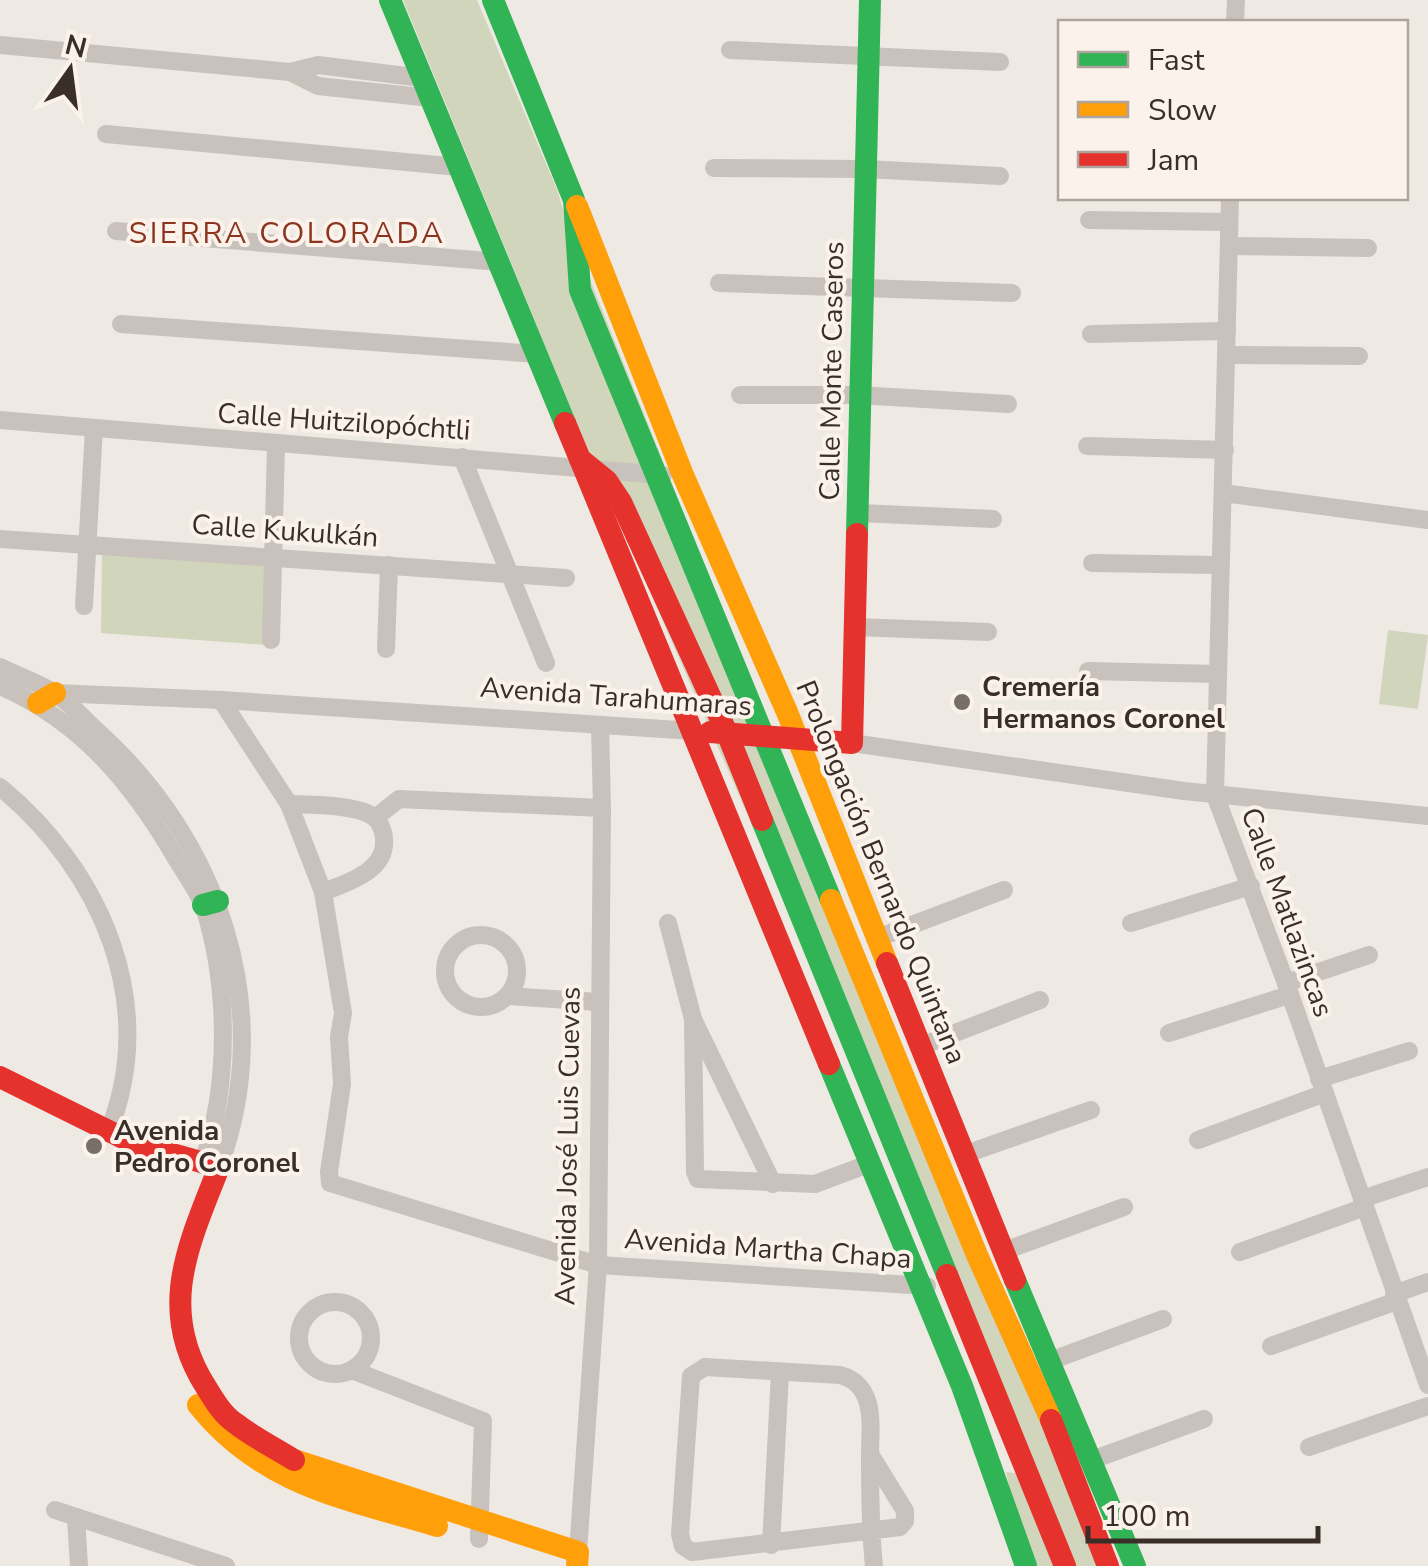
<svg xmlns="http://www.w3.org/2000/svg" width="1428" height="1566" font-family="'Nunito Sans',sans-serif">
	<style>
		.green { fill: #d1d5bc }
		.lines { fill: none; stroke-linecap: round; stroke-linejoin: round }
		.street { stroke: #c8c1bc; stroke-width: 18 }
		.fast { stroke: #30b455; stroke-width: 22 }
		.slow { stroke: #ff9f0a; stroke-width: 22 }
		.jam { stroke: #e5322d; stroke-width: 22 }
		.poi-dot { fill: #796f6a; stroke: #fbf3eb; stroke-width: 4 }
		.labels { text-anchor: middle; stroke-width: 8; stroke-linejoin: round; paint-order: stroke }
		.street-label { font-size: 28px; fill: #3a2e29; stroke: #fbf3eb }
		.poi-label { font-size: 28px; font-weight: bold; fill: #3a2e29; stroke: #fbf3eb; text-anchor: start }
		.neighbourhood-label { font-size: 30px; letter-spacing: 2.5px; fill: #8c341e; stroke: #fbf3eb }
	</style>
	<rect width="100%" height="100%" fill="#efe9e3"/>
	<g class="green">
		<polygon points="403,0 477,0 558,192 565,217 1106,1566 1071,1566 1000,1392 591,457"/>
		<polygon points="102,551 268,563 267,645 101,633"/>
		<polygon points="1388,630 1428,635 1418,709 1379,704"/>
		<polygon points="1006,1472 1023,1474 1069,1566 1027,1566"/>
	</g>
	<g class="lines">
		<g class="street">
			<polyline points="1235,22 1236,0"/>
			<polyline points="0,45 290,72 318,65 422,78"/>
			<polyline points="730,50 1000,62"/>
			<polyline points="290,72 318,86 431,98"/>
			<polyline points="106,134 459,167"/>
			<polyline points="714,168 865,169 1000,176"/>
			<polyline points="1230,198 1215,795 1286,983 1428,1385"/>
			<polyline points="1089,220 1229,222"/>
			<polyline points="116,231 500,262"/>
			<polyline points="1229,246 1368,248"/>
			<polyline points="719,283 1012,293"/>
			<polyline points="121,324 537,354"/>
			<polyline points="1091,334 1227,331"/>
			<polyline points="1227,355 1359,356"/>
			<polyline points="740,395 858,395 1008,404"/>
			<polyline points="0,420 663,475"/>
			<polyline points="1087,446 1225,450"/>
			<polyline points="462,457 546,663"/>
			<polyline points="1223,493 1428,520"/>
			<polyline points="860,513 993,519"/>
			<polyline points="0,539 566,578"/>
			<polyline points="1092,563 1219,565"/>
			<polyline points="84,606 94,428"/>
			<polyline points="856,627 988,632"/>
			<polyline points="271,640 276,446"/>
			<polyline points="386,649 389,565"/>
			<path d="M 0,667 C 18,676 39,683 56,694 C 70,703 83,718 96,730 C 218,839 278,1008 219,1167"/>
			<polyline points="1088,671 1217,674"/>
			<path d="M 0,686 C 82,722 133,784 177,860 C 186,875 198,891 204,907 C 229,986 230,1087 202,1165"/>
			<polyline points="55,693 221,700 693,731"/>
			<polyline points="221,700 289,804 323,892 343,1013 339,1037 342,1084 329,1172 330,1183 598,1265 927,1286"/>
			<polyline points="852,743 1184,791 1428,816"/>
			<path d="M 0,787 C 102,871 160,1005 108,1133"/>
			<path d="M 289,804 C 310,805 359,804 375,818 C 380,822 384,832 384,839 C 387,871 347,883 323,892"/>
			<polyline points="375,818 399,799 602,808"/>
			<polyline points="668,923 693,1019 773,1184"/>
			<polyline points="1131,923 1251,886"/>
			<circle cx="481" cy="971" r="36"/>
			<polyline points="875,939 1004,890"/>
			<polyline points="1286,983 1369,955"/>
			<polyline points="507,996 598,1002"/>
			<polyline points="693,1019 695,1172 698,1179 815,1184 871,1163"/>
			<polyline points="1169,1033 1289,995"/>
			<polyline points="919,1047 1040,1000"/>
			<polyline points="1319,1079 1409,1051"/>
			<polyline points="1198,1140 1325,1093"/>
			<polyline points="963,1155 1091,1110"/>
			<polyline points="1362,1199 1428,1177"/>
			<polyline points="1004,1251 1124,1207"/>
			<polyline points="1240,1252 1365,1207"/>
			<polyline points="1394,1294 1428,1282"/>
			<circle cx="335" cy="1338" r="36"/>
			<polyline points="1271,1346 1397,1301"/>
			<polyline points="1050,1361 1163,1319"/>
			<polyline points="352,1370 483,1421 479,1539"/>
			<polyline points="1309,1447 1428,1406"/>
			<path d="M 870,1454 L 905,1511 L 905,1521 L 900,1527 L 692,1552 L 683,1546 L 680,1534 L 691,1376 L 705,1367 L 840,1375 C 856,1379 866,1391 869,1408 C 872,1423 870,1440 870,1455 C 870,1492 870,1529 874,1566"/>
			<polyline points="1092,1460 1204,1419"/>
			<polyline points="55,1510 226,1566"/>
			<polyline points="76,1517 79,1566"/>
			<polyline points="771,1545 780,1373"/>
			<polyline points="578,1552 598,1265 602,808 600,726"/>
		</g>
		<g class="fast">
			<polyline points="390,0 565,423"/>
			<polyline points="493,0 574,200 580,290 831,900"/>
			<polyline points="857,534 870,0"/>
			<polyline points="762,820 947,1275"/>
			<polyline points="203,905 218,901"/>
			<polyline points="829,1064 962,1386 1026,1566"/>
			<polyline points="1015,1280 1135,1566"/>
		</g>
		<g class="slow">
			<polyline points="577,206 683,475 787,712 887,963"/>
			<polyline points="38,703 55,693"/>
			<polyline points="831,900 977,1255 1051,1420"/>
			<path d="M 198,1405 C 262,1485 344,1498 437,1526"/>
			<polyline points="294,1460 578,1552 577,1566"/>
		</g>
		<g class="jam">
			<polyline points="565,423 580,459 607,481 621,502 727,733 762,820"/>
			<polyline points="580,459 829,1064"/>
			<polyline points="710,732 852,743 857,534"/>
			<polyline points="887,963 1015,1280"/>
			<path d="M 0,1077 L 133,1143 L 219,1167 C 189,1244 156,1309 206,1387 C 214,1400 222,1414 235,1423 C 253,1437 275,1448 294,1460"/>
			<polyline points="947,1275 1065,1566"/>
			<polyline points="1051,1420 1108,1566"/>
		</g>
	</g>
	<g class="poi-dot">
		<circle cx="962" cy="702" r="10"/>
		<circle cx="94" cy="1146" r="10"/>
	</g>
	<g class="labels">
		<g class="street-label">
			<text transform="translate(831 371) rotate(-89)" y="10">Calle Monte Caseros</text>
			<text transform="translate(344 421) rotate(4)" y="10">Calle Huitzilopóchtli</text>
			<text transform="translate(285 530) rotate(4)" y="10">Calle Kukulkán</text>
			<text transform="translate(616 696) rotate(4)" y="10">Avenida Tarahumaras</text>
			<text transform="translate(882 872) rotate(68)" y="10">Prolongación Bernardo Quintana</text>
			<text transform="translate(1288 912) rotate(70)" y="10">Calle Matlazincas</text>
			<text transform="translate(567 1146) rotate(-89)" y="10">Avenida José Luis Cuevas</text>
			<text transform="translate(768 1248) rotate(4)" y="10">Avenida Martha Chapa</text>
		</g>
		<g class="poi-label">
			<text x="982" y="696">Cremería<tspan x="982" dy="32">Hermanos Coronel</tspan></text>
			<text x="114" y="1140">Avenida<tspan x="114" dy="32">Pedro Coronel</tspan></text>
		</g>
		<g class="neighbourhood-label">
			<text x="287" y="243">SIERRA COLORADA</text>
		</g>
	</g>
	<rect x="1058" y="20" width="350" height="180" fill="#fbf3eb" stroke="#aea49d" stroke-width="2.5"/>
	<rect x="1078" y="52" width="50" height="15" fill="#30b455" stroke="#aea49d" stroke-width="2.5"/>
	<text x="1148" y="70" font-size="30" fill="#3a2e29">Fast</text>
	<rect x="1078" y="102" width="50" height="15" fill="#ff9f0a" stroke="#aea49d" stroke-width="2.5"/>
	<text x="1148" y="120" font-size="30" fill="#3a2e29">Slow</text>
	<rect x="1078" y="152" width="50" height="15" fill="#e5322d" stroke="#aea49d" stroke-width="2.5"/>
	<text x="1148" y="170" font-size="30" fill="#3a2e29">Jam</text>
	<g transform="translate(70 70) rotate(14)" stroke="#fbf3eb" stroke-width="8" paint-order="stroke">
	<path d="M0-8L18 38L0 25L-18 38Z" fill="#3a2e29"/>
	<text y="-15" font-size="28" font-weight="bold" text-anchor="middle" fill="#3a2e29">N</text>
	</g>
	<path d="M1088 1526v15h230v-15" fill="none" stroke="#3a2e29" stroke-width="5"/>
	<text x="1103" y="1526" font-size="30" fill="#3a2e29" stroke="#fbf3eb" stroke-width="8" paint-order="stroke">100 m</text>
</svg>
